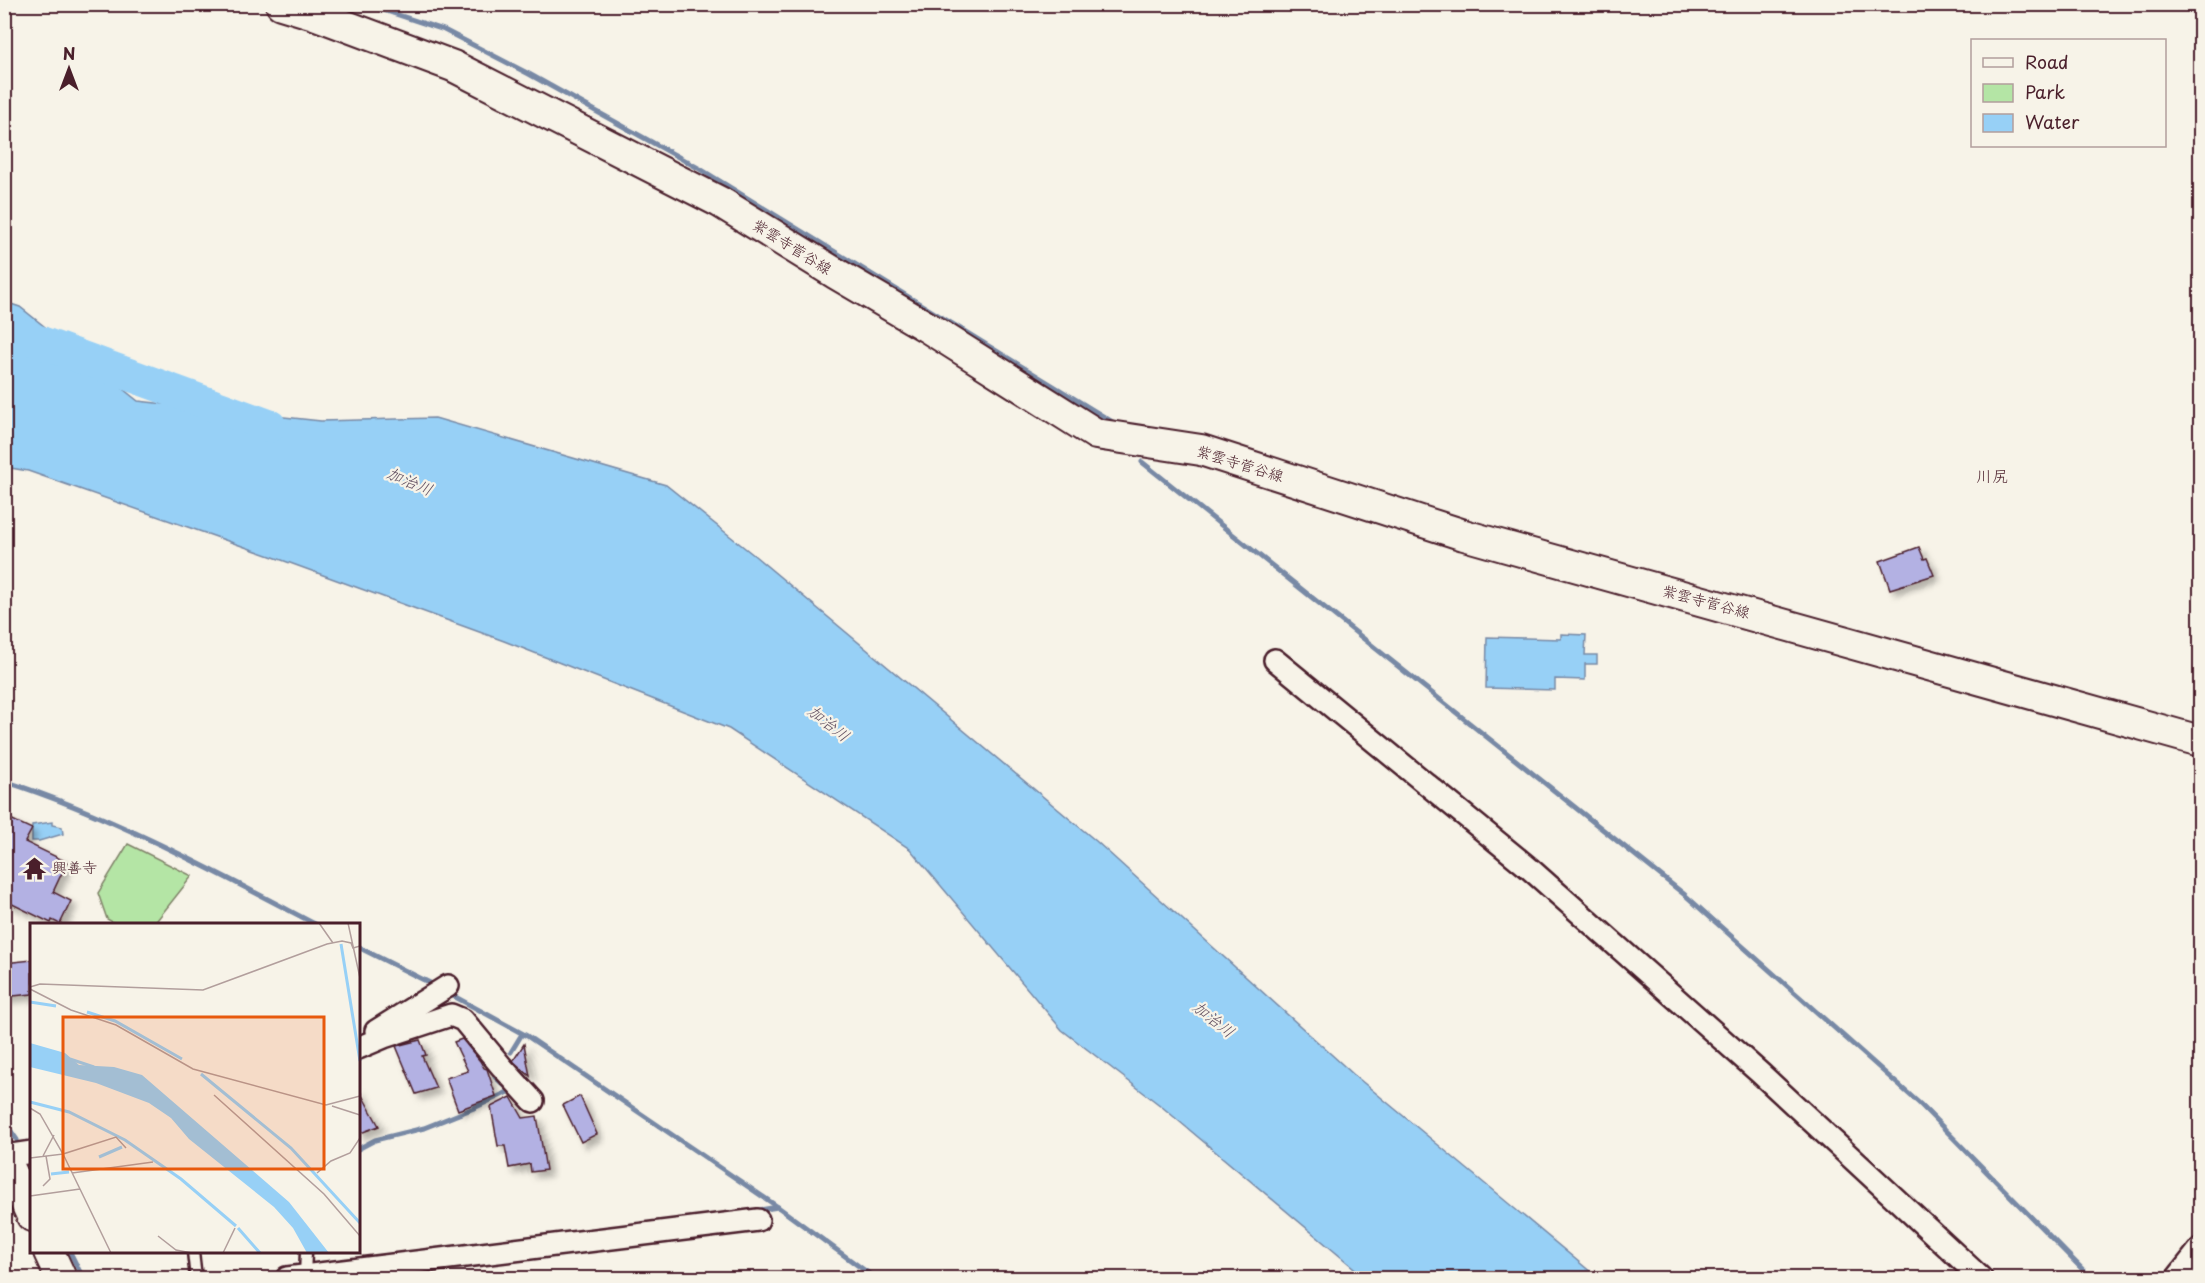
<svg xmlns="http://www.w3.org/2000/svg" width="2205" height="1283" font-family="'Playpen Sans','Klee One',sans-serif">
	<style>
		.green { fill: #b4e5a5; stroke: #7f8268; stroke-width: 1.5 }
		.water { fill: #97d0f6; stroke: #7889a5; stroke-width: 1.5 }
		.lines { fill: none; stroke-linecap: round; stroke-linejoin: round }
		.stream { stroke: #7889a5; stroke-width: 5 }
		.river { stroke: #97d0f6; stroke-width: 33 }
		.building { fill: #b3b1e3; stroke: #4a1f2b; stroke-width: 1.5; filter: url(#shadow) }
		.lane-casing { stroke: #4a1f2b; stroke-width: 15 }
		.street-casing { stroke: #4a1f2b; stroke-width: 26 }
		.secondary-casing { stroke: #4a1f2b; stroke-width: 34 }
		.lane { stroke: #f7f3e8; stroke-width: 10 }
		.street { stroke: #f7f3e8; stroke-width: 21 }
		.secondary { stroke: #f7f3e8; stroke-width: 30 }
		.labels { text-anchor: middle; stroke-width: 4.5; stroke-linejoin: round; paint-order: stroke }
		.street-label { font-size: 15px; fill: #4a1f2b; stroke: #f7f3e8 }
		.poi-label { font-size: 15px; fill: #4a1f2b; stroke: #f7f3e8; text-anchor: start }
		.neighbourhood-label { font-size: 16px; fill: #4a1f2b; stroke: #f7f3e8 }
		.water-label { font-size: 16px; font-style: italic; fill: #5d4b5e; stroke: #f7f3e8 }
		.inset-river { fill: none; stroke: #97d0f6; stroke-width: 3 }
		.inset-road { fill: none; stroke: #b29e9c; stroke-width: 1.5 }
		.view { fill: #e8590c; fill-opacity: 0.15; stroke: #e8590c; stroke-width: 3 }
		.inset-edge { fill: none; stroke: #4a1f2b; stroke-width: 3 }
	</style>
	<defs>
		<filter id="shadow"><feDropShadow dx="5.5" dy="5.5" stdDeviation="3" flood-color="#0004"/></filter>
	</defs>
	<rect width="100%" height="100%" fill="#f7f3e8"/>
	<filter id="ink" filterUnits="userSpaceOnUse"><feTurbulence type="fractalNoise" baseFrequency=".0167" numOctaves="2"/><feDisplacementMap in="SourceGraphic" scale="12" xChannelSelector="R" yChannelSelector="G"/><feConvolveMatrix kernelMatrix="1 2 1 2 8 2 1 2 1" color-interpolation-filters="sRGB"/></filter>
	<g filter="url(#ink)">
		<polygon class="green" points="128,844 192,876 154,924 116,924 107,919 98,893"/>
		<g class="water">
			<polygon points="5,302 20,307 138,401 321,421 435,418 666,485 755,556 1096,841 1353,1074 1598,1278 1366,1278 1161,1106 1062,1030 910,849 729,729 504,641 279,559 28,471 5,467"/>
			<polygon points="1561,634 1586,635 1585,655 1597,655 1597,664 1585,664 1585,680 1555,679 1555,690 1486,688 1487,637 1561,639"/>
			<polygon points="52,822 52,825 62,827 63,834 39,841 32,841 32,825"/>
		</g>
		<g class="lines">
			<g class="stream">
				<polyline points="365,4 444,30 529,74 700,169 1114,423"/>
				<polyline points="1142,462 1685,895 1920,1104 2091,1278"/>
				<path d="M 4,781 C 113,816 214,871 315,924"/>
				<polyline points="358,947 438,987"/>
				<polyline points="448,993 527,1036 778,1207 875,1278"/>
				<polyline points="511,1052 522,1034"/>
				<polyline points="4,1121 17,1140"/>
				<polyline points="358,1149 375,1140 424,1128 474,1108 510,1091 495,1077"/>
				<polyline points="30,1167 32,1171"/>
				<polyline points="753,1211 778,1207"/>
				<polyline points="70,1252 83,1278"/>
				<polyline points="245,1278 282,1274"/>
			</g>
			<polyline class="river" points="4,329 270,426"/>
		</g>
		<g class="building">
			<polygon points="1919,547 1924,559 1927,558 1934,575 1890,589 1880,561"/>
			<polygon points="4,816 32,829 25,842 67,862 53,892 71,901 60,924 52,920 51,923 4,900"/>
			<polygon points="32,960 32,994 4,997 4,963"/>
			<polygon points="462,1039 480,1061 484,1068 487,1069 496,1096 458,1110 446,1078 468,1071 454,1042"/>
			<polygon points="420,1040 426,1055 422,1056 436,1088 416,1094 396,1046"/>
			<polygon points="524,1044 530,1076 513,1061"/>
			<polygon points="358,1088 379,1126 358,1134"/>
			<polygon points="580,1096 597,1134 581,1142 563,1105"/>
			<polygon points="511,1097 523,1118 537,1116 546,1170 531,1172 530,1164 509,1168 505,1146 498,1146 491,1107"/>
		</g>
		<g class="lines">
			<defs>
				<g id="lane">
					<polyline points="193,1252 196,1278"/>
					<polyline points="305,1276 306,1252"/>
				</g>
				<g id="street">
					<polyline points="1275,660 1529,868 1760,1073 1981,1278"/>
					<polyline points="376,1031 448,986"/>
					<polyline points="358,1048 384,1037 451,1015 463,1020 502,1067 533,1101"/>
					<polyline points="4,1155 5,1156 32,1152"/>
					<polyline points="287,1278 758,1220"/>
					<polyline points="2177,1278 2200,1249"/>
				</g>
				<g id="secondary">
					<polyline points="281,4 314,14 453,66 720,202 835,273 927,327 1096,434 1201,450 1464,535 2200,741"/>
					<polyline points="4,1156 32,1216"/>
					<polyline points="49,1252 61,1278"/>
				</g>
			</defs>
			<use href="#lane" class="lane-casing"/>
			<use href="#street" class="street-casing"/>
			<use href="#secondary" class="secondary-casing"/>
			<use href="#lane" class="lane"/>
			<use href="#street" class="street"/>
			<use href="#secondary" class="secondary"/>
		</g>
	</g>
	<defs>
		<symbol id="temple-bare" viewBox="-9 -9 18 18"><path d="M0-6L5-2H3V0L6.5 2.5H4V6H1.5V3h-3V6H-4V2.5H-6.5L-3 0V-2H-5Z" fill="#4a1f2b" stroke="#f7f3e8" stroke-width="2.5" paint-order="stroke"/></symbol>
	</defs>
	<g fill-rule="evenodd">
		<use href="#temple-bare" x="18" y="852" width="33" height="33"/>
	</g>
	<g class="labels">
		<g class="street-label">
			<text transform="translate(792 247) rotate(32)" y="5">紫雲寺菅谷線</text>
			<text transform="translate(1240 464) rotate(17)" y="5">紫雲寺菅谷線</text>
			<text transform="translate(1706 602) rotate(15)" y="5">紫雲寺菅谷線</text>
		</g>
		<g class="poi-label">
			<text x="52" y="873">興善寺</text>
		</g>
		<g class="neighbourhood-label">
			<text x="1992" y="482">川尻</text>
		</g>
		<g class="water-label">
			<text transform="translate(410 481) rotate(23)" y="6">加治川</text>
			<text transform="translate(829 723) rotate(38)" y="6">加治川</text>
			<text transform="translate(1214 1019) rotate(38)" y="6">加治川</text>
		</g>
	</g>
	<g transform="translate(30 923)">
		<rect width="330" height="330" fill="#f7f3e8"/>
		<path d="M 0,120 L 35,130 L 49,142 L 84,144 L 112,152 L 259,279 L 299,330 L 277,330 L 263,305 L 244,284 L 159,216 L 141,195 L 119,180 L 66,160 L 0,144 Z" fill="#97d0f6"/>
		<path class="inset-river" d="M 311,21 L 330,138M 0,79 L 26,83M 57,89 L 85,98 L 152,136M 40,136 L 64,144M 171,151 L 261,225 L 330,300M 0,179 L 39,189 L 95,217 L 151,256 L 206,303M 69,234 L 92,224M 21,251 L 39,249M 208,305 L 230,330"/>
		<path class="inset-road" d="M 289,0 L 303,20M 318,0 L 330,55M 0,64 L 10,61 L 173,67 L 297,21 L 312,18 L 321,20 L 323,25 L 330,23M 0,66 L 41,87 L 86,102 L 163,146 L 296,182 L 330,173M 184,172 L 294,271 L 330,313M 302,183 L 330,192M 0,185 L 10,191 L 33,231 L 86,214 L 96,225M 13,233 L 24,212M 0,235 L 33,231 L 81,330M 42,250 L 123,239M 287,250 L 301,238 L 320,230 L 330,215M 13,263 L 20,256 L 16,233M 0,273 L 50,266M 128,313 L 146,327 L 162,330M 193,330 L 205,305"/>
		<path class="view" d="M 33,94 L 294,94 L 294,246 L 33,246 Z"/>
		<rect width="330" height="330" class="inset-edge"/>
	</g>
	<rect width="2205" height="1283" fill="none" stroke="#f7f3e8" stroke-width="24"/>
	<rect x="12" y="12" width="2181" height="1259" fill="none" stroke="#4a1f2b" stroke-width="2" filter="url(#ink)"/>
	<rect x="1971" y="39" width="195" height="108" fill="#f7f3e8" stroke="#b29e9c" stroke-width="1.5"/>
	<rect x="1983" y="58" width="30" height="9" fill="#f7f3e8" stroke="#b29e9c" stroke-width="1.5"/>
	<text x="2025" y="69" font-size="18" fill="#4a1f2b">Road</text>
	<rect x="1983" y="84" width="30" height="18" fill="#b4e5a5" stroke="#b29e9c" stroke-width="1.5"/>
	<text x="2025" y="99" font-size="18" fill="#4a1f2b">Park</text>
	<rect x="1983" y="114" width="30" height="18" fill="#97d0f6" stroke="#b29e9c" stroke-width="1.5"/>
	<text x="2025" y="129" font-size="18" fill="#4a1f2b">Water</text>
	<g transform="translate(69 69)" stroke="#f7f3e8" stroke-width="4.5" paint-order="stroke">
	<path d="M0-4.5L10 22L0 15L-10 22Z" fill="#4a1f2b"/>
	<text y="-9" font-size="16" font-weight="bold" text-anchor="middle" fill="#4a1f2b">N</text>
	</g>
</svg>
